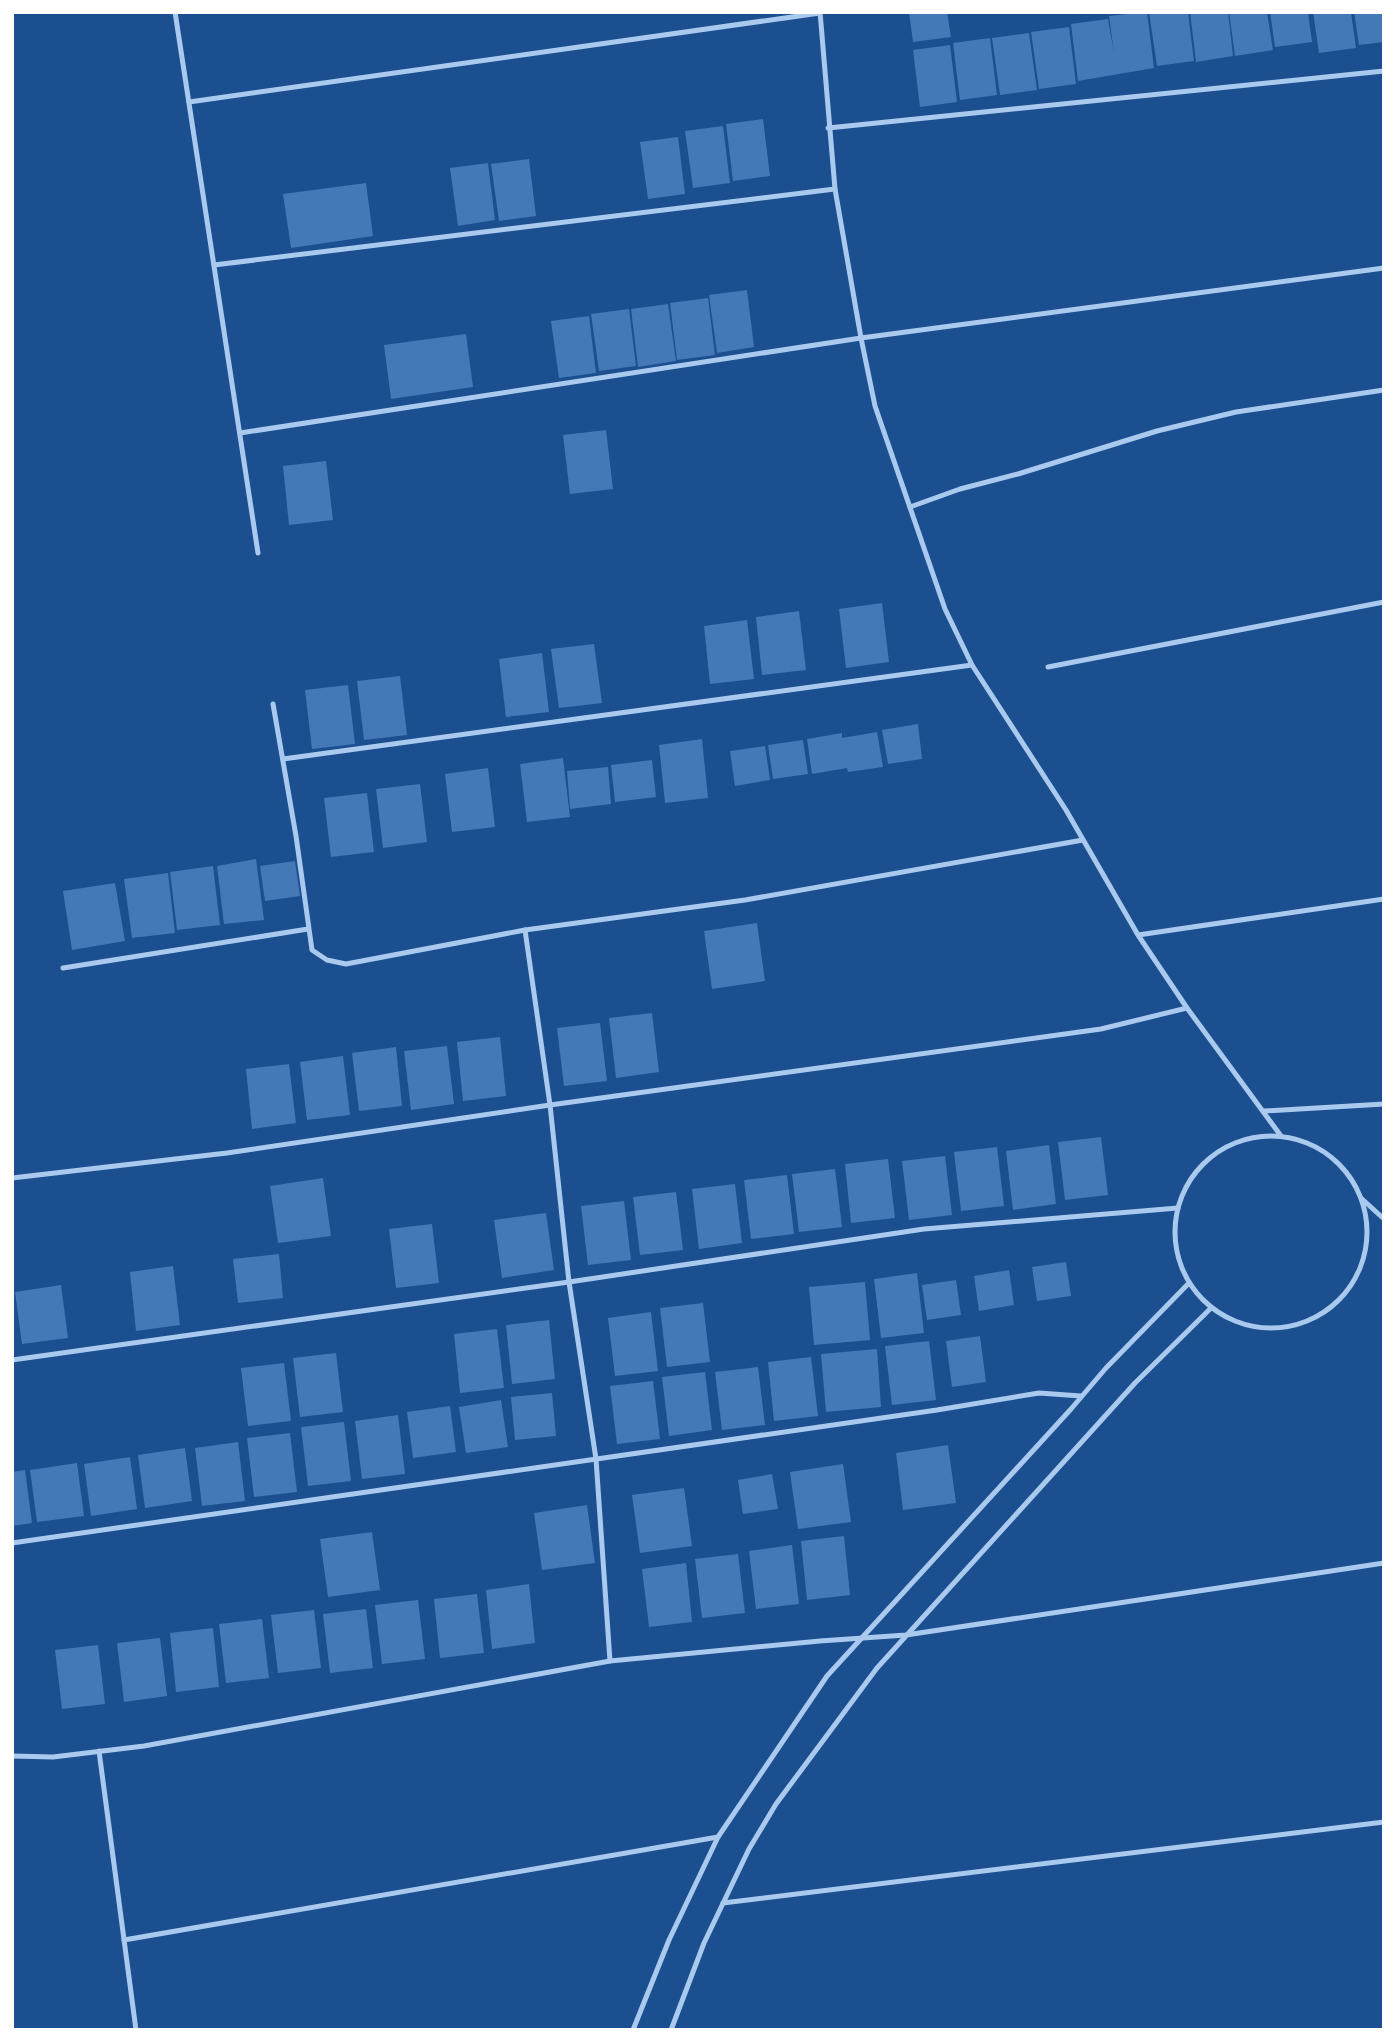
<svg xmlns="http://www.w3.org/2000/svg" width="1396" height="2042" font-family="'Public Sans',sans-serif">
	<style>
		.building { fill: #4478b7 }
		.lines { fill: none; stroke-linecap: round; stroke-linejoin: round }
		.lane { stroke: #a9c9ee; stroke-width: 5 }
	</style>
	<rect width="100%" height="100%" fill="#1b4f8f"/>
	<g class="building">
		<polygon points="909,12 947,12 951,37 913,42"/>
		<polygon points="1147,12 1154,68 1078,81 1071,24 1108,19 1114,53 1109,16"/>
		<polygon points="1149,12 1188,12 1194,61 1157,66"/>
		<polygon points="1190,12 1228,12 1233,56 1196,62"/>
		<polygon points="1229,12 1267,12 1273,50 1235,56"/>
		<polygon points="1270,12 1308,12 1312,42 1275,47"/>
		<polygon points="1313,12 1351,12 1356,48 1319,53"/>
		<polygon points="1354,12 1384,12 1384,42 1359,45"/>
		<polygon points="1069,27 1076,84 1039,89 1031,32"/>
		<polygon points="1029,33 1037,90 1000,95 992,38"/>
		<polygon points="990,38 997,95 960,100 953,43"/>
		<polygon points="950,45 957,102 920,107 913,50"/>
		<polygon points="763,119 770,176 733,181 726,124"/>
		<polygon points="723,126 730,183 693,188 685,131"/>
		<polygon points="678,137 685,194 648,199 640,142"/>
		<polygon points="529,159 536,216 499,221 491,164"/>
		<polygon points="488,163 495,220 458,226 450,168"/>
		<polygon points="366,183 373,236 291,248 283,194"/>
		<polygon points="747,290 754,347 717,353 709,295"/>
		<polygon points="708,298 715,355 677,360 670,303"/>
		<polygon points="668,304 676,361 638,367 631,309"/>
		<polygon points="629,309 636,366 599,371 591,314"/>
		<polygon points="589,316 596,373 559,378 551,321"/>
		<polygon points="466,334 473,387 391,399 384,345"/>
		<polygon points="606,430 613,489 570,494 563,435"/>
		<polygon points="326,461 333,520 289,525 283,466"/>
		<polygon points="882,603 889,662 846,668 839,609"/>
		<polygon points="799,611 806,670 762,675 756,617"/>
		<polygon points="747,620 754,679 710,684 704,626"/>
		<polygon points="594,644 602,703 559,708 551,649"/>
		<polygon points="542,653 549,712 506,717 499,659"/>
		<polygon points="400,676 407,735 364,740 357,681"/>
		<polygon points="348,685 355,744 312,749 305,690"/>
		<polygon points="918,724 922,759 888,764 882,730"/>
		<polygon points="877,732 883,767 848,772 847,768 812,774 807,739 842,733 842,738"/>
		<polygon points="702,739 708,798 665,803 659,745"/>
		<polygon points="803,740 808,774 773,779 768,745"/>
		<polygon points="765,746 770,780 735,786 730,751"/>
		<polygon points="563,758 570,817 527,822 520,764"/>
		<polygon points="652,760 656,797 615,802 611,765"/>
		<polygon points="608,767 611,804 570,809 567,771"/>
		<polygon points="488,768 495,827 452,832 445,774"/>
		<polygon points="420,784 427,842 383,848 376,789"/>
		<polygon points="367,793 374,852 331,857 324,798"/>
		<polygon points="256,859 264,920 224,924 217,866"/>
		<polygon points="295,861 300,896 265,901 260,866"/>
		<polygon points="213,866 220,925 177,930 170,872"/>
		<polygon points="168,873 175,933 132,938 124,879"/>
		<polygon points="115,883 125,941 72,950 63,891"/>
		<polygon points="757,923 765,981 712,989 704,931"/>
		<polygon points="652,1013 659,1072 616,1078 609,1018"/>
		<polygon points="600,1023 607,1081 564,1086 557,1028"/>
		<polygon points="500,1037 506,1096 463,1101 457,1042"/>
		<polygon points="447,1046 454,1104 411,1110 404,1051"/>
		<polygon points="396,1047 402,1106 359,1111 352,1053"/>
		<polygon points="343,1056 350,1115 307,1120 300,1062"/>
		<polygon points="289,1064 296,1123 252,1129 246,1069"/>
		<polygon points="1101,1137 1108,1195 1065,1200 1058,1142"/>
		<polygon points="1049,1145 1056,1204 1013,1210 1006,1151"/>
		<polygon points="997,1147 1004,1206 961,1211 954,1152"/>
		<polygon points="945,1156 952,1215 909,1220 902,1161"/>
		<polygon points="888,1159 895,1218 851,1223 845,1164"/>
		<polygon points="835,1169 842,1227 799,1232 792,1174"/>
		<polygon points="787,1175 794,1234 751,1239 744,1180"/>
		<polygon points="323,1178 331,1236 278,1243 270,1186"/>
		<polygon points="735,1184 742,1243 699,1249 692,1189"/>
		<polygon points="676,1192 683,1250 640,1255 633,1197"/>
		<polygon points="624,1201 631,1260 588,1265 581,1206"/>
		<polygon points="546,1213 554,1270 502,1278 494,1220"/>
		<polygon points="432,1224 439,1283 396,1288 389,1229"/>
		<polygon points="279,1254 283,1298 238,1303 233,1259"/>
		<polygon points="1066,1262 1071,1296 1037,1301 1032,1267"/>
		<polygon points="173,1266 180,1325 136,1331 130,1272"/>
		<polygon points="1009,1270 1014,1305 979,1311 974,1276"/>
		<polygon points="917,1273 924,1333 881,1338 874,1279"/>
		<polygon points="956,1280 961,1315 927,1320 922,1285"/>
		<polygon points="865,1282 870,1340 814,1345 809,1287"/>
		<polygon points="61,1285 68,1338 22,1344 15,1292"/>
		<polygon points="703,1303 710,1362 667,1367 660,1308"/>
		<polygon points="651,1312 658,1371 615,1376 608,1318"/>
		<polygon points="549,1320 555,1379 512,1384 506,1325"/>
		<polygon points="497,1329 504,1388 460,1393 454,1334"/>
		<polygon points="980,1336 986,1382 952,1387 946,1341"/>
		<polygon points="929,1341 936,1400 892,1405 885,1346"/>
		<polygon points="877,1349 881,1407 826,1412 821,1354"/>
		<polygon points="336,1353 343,1412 300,1417 293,1358"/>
		<polygon points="811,1357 818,1416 774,1421 768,1362"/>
		<polygon points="284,1363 291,1421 248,1426 241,1368"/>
		<polygon points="758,1367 765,1425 722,1430 715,1372"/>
		<polygon points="705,1372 712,1430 669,1436 662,1377"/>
		<polygon points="653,1381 660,1439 617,1444 610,1386"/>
		<polygon points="552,1393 556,1436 515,1440 511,1397"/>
		<polygon points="501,1400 508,1447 466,1453 459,1407"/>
		<polygon points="450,1406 456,1452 413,1458 407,1412"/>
		<polygon points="398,1415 405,1474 362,1479 355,1421"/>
		<polygon points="344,1422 351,1481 308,1486 301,1427"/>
		<polygon points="290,1433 297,1492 254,1497 247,1438"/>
		<polygon points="238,1442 245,1501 202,1506 195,1448"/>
		<polygon points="948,1445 956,1503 903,1510 896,1453"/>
		<polygon points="185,1448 192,1501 145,1508 138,1455"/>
		<polygon points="130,1457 137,1509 91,1516 84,1464"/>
		<polygon points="77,1463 84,1516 37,1522 30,1470"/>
		<polygon points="843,1464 851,1522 798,1529 790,1472"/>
		<polygon points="25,1470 32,1523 12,1526 12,1472"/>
		<polygon points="772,1474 778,1509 743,1514 738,1480"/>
		<polygon points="684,1488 692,1546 640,1553 632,1495"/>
		<polygon points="587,1505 595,1563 542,1570 534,1513"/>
		<polygon points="372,1532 380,1590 328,1597 320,1539"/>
		<polygon points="844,1536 850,1595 807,1600 801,1541"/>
		<polygon points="792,1545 799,1604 756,1609 749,1551"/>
		<polygon points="738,1554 745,1613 702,1618 695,1559"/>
		<polygon points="686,1563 692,1622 649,1627 642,1569"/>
		<polygon points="529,1584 535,1643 492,1649 486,1590"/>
		<polygon points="477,1594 484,1653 440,1658 434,1599"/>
		<polygon points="418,1600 425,1659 382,1664 375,1605"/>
		<polygon points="366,1609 373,1668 330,1673 323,1614"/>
		<polygon points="314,1610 321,1668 278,1673 271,1615"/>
		<polygon points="262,1619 269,1678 226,1683 219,1624"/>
		<polygon points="213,1628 219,1687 176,1692 170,1633"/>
		<polygon points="160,1638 167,1696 124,1702 117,1643"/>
		<polygon points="98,1645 105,1704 62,1709 55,1650"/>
	</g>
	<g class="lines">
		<g class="lane">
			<polyline points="175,12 258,553"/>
			<polyline points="820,12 835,189 861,338 875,406 945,609 972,665 1066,810 1138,935 1187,1008 1281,1136"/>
			<polyline points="189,102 820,13"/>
			<polyline points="828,128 1384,71"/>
			<polyline points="214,265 835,189"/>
			<polyline points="240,433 861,338 1384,268"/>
			<polyline points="910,507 960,489 1018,474 1157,431 1236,412 1384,390"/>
			<polyline points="1048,667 1384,602"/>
			<polyline points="273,704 296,836 312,950 327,960 346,964 525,930 745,900 1083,840"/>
			<polyline points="283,759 972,665"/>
			<polyline points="525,930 550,1105 569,1282 596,1459 610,1661"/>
			<polyline points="1138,935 1384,899"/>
			<polyline points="63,968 308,929"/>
			<polyline points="1264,1111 1384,1104"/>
			<circle cx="1271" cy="1232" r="96"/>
			<polyline points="12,1178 227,1153 550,1105 1101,1029 1187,1008"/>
			<polyline points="1362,1199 1384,1219"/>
			<polyline points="12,1360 569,1282 924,1229 1178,1208"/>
			<polyline points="12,1543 937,1410 1039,1393 1081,1396"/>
			<polyline points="99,1751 136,2030"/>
			<polyline points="12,1756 53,1757 144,1746 610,1661 820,1641 906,1635 1384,1563"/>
			<polyline points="723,1903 1384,1822"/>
			<polyline points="124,1940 718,1837"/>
			<polyline points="633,2030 669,1940 718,1837 827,1676 1071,1409 1106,1368 1189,1283"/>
			<polyline points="671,2030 704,1943 749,1849 776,1804 877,1668 1135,1383 1211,1308"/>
		</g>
	</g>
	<rect width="1396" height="2042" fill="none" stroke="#ffffff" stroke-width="28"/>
</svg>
